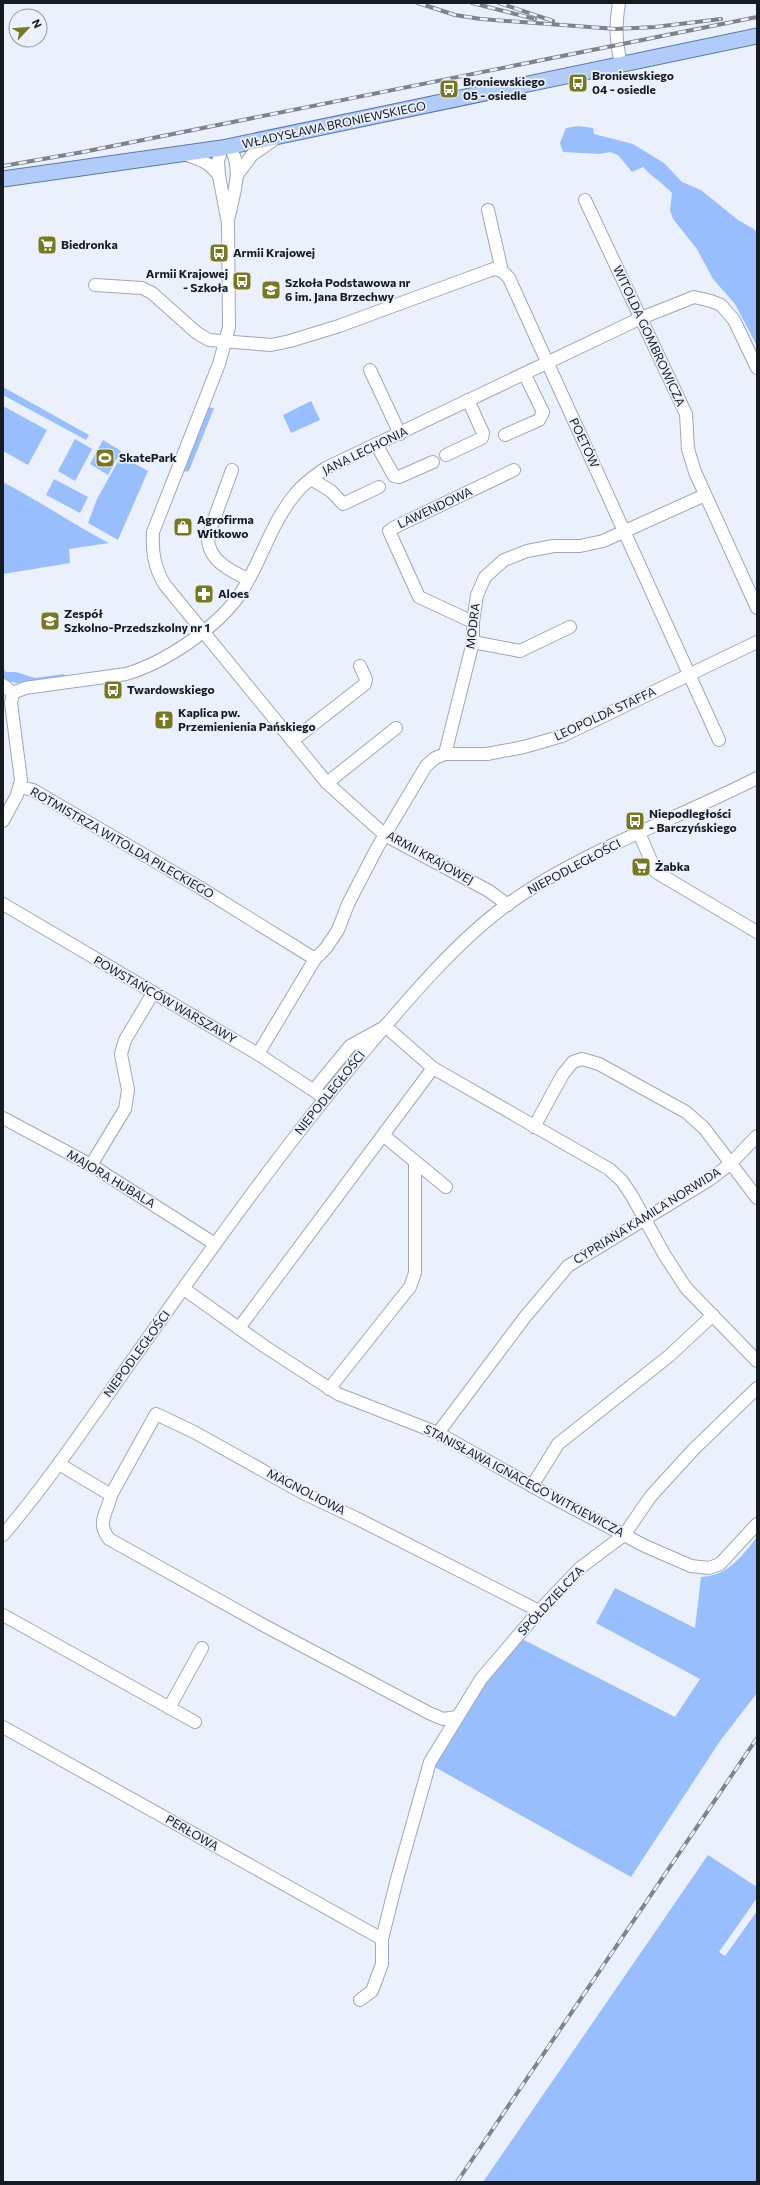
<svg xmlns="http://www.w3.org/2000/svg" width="760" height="2185" font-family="Commissioner,sans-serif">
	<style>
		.green { fill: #99befd }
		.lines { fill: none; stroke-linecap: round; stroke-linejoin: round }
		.minor-casing { stroke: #9da8ba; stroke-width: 14 }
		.major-casing { stroke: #5a78ab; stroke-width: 17 }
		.minor { stroke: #fff; stroke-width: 12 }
		.major { stroke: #b2ccf9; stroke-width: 15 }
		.rail-casing { stroke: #7d828b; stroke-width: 4 }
		.rail { stroke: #eaf1fc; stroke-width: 2.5; stroke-dasharray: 8; stroke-linecap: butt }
		.labels { text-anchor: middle; stroke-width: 3.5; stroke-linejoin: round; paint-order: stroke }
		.poi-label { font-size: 12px; font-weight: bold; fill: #161a21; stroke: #eaf1fc; text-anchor: start }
		.street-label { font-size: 12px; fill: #161a21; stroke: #eaf1fc }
	</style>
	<rect width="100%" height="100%" fill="#eaf1fc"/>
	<g class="green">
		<path d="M 578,126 L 593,128 L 594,134 L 633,144 L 664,163 L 682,182 L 701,190 L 738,220 L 754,229 L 757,233 L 757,346 L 735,304 L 713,279 L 697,249 L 673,219 L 670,210 L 672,193 C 663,183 652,177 643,167 L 632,172 L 618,155 L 610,152 L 600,154 L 563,152 L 560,143 L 566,128 Z"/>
		<polygon points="3,387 89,435 86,440 3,395"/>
		<polygon points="311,401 320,420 291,433 283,415"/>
		<polygon points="3,406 47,430 28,465 3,451"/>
		<polygon points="207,407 214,408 189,471 182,472"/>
		<polygon points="75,439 92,449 75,481 58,471"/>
		<polygon points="103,440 121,451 108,475 90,464"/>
		<polygon points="121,456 148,471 118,540 88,523 97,499"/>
		<polygon points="54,479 88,497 80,513 46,495"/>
		<path d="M 3,482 C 39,501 73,524 109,543 L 69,549 L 70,563 L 3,574 Z"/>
		<path d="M 3,668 L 6,672 L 16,672 L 35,678 L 64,674 L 65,678 C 46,680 21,688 3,679 Z"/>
		<path d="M 757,1537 L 757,1693 L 720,1741 L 631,1877 L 433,1766 L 489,1677 L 520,1638 L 675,1717 L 700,1679 L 596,1623 L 615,1588 L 695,1628 L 701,1577 C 728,1576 742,1556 757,1537 Z"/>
		<polygon points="708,1855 757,1887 757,1898 719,1952 725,1956 757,1911 757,2182 483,2182"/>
	</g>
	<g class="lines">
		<defs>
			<g id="minor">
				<path d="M 619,3 C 615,27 616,41 621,64"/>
				<path d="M 222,148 L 218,161 L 219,176 L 228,223 L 229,327 L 219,364 L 153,532 C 152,551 154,568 165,585 L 327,783 L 385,835 L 489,891 L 508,905"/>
				<path d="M 184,154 C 199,159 210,162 219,176"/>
				<polyline points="237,175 252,155 276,138"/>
				<polyline points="585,200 686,414 688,449 695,472 757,608"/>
				<polyline points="488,210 502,271 509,278 719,740"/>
				<path d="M 229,216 C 234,192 243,169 230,147"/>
				<polyline points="95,285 142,288 152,293 197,333 209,340 271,345 290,341 339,326 488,271 494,269 502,271"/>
				<polyline points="370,370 400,434"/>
				<polyline points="505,435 539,420 543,412 525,375"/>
				<polyline points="376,444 394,476 399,477 433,462"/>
				<polyline points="446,455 482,438 483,433 468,400"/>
				<path d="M 232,470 L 208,536 C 207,559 228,570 248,579"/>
				<polyline points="311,479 331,491 343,504 379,487"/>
				<polyline points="473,622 419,597 389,531 393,528 514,470"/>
				<polyline points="473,642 520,651 570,627"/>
				<polyline points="3,685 13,693"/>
				<path d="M 13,693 L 25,688 L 126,674 C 164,663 217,628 240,594 C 261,563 271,522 296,493 C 304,483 316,475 326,468 L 641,318 L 694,297 L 711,301 L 721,305 L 734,320 L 757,368"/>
				<polyline points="292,741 365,684 366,679 360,666"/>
				<polyline points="445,754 473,642 473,622 477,595 485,577 504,560 527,551 554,546 580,546 603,541 705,495"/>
				<polyline points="327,783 396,728"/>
				<polyline points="20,787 33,790 199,887 315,959"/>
				<polyline points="3,821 17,795 21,780 11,703 13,693"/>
				<polyline points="639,833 656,872 757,932"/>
				<polyline points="3,904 258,1054 325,1098"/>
				<polyline points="385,1026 433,1068 609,1169 622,1181 632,1196 664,1254 686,1288 757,1361"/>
				<polyline points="258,1054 315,959 326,948 338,930 348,904 377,848 426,766 435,758 445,754 487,754 524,747 562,736 757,642"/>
				<polyline points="314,1090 350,1046 381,1029"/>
				<polyline points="3,1118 91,1165 215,1244"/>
				<polyline points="534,1127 563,1074 573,1062 582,1059 599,1064 686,1112 704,1128 757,1198"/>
				<polyline points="383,1135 446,1187"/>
				<polyline points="91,1165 125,1109 128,1090 121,1054 125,1040 153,993"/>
				<polyline points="184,1289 264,1346 338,1394 438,1433 550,1496 645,1546 691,1566 709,1568 720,1564 757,1524"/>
				<polyline points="239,1328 433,1068"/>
				<polyline points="329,1389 410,1287 415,1273 415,1162"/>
				<polyline points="438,1433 525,1317 568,1266 709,1180 730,1164 757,1136"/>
				<polyline points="59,1464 111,1495"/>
				<polyline points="532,1486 558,1444 669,1356 713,1315"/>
				<path d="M 3,1535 C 50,1480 91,1418 133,1359 C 209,1252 285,1144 370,1044 C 410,997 458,940 508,904 C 584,850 675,820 757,778"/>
				<polyline points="3,1615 195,1722"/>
				<polyline points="169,1708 202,1648"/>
				<path d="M 457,1717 L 443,1719 L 429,1713 L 265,1626 L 109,1539 C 96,1521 107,1515 111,1495 L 156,1414 L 194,1432 L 303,1493 L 356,1518 L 539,1611"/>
				<polyline points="3,1727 382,1939"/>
				<polyline points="360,2000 372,1991 382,1964 382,1939 397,1879 430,1762 481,1679 539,1611 580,1568 624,1535 651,1496 693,1450 757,1388"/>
			</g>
			<polyline id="major" points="3,179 222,148 757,36"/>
		</defs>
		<use href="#minor" class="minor-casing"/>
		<use href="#major" class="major-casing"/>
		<use href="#minor" class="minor"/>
		<use href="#major" class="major"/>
		<defs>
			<g id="rail">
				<polyline points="418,3 455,15 481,19 616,29 655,27 721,19"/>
				<polyline points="472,3 535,19"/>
				<polyline points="499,3 553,21"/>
				<polyline points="3,166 83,152 757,17"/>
				<polyline points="457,2182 757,1738"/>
			</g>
		</defs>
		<use href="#rail" class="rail-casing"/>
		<use href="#rail" class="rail"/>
	</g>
	<defs>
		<symbol id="bus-square" viewBox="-11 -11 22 22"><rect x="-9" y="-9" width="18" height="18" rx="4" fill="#777820" stroke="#eaf1fc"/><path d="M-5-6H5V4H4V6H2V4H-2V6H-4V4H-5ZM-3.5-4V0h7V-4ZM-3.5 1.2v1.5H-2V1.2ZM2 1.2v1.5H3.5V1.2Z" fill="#fff"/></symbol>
		<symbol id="supermarket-square" viewBox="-11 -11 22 22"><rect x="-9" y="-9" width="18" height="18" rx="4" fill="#777820" stroke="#eaf1fc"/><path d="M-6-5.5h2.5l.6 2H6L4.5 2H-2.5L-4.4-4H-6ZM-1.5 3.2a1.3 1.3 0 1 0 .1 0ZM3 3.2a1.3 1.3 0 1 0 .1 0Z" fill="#fff"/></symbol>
		<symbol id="school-square" viewBox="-11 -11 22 22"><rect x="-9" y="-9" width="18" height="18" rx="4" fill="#777820" stroke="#eaf1fc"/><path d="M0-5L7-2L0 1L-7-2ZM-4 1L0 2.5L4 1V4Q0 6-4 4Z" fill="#fff"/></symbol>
		<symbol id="stadium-square" viewBox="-11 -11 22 22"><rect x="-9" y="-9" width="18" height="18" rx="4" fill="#777820" stroke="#eaf1fc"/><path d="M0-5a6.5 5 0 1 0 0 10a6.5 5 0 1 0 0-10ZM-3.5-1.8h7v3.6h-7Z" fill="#fff"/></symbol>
		<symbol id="shop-square" viewBox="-11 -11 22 22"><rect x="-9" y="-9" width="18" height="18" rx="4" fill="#777820" stroke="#eaf1fc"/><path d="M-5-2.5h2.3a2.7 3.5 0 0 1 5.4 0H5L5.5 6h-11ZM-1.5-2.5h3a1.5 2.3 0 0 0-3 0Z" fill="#fff"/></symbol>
		<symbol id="pharmacy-square" viewBox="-11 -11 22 22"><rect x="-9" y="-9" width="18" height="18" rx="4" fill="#777820" stroke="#eaf1fc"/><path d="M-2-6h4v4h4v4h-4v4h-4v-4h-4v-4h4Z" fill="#fff"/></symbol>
		<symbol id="church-square" viewBox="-11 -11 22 22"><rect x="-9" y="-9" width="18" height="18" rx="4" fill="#777820" stroke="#eaf1fc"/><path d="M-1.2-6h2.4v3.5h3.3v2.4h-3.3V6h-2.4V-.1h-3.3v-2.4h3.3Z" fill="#fff"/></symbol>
	</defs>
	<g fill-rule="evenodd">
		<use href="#bus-square" x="567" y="72" width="22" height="22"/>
		<use href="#bus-square" x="438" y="78" width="22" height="22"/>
		<use href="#supermarket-square" x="36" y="234" width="22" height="22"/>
		<use href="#bus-square" x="208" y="242" width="22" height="22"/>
		<use href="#bus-square" x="231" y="270" width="22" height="22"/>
		<use href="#school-square" x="260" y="279" width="22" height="22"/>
		<use href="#stadium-square" x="94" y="447" width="22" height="22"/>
		<use href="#shop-square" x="172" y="516" width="22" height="22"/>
		<use href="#pharmacy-square" x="193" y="583" width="22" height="22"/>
		<use href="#school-square" x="39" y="610" width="22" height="22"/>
		<use href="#bus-square" x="102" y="679" width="22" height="22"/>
		<use href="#church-square" x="153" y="709" width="22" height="22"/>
		<use href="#bus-square" x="624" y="810" width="22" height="22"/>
		<use href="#supermarket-square" x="630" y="856" width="22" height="22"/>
	</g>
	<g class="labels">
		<g class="poi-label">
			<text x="592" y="80">Broniewskiego<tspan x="592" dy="14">04 - osiedle</tspan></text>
			<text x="463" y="86">Broniewskiego<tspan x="463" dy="14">05 - osiedle</tspan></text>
			<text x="61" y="249">Biedronka</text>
			<text x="233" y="257">Armii Krajowej</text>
			<text x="228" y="278" text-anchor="end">Armii Krajowej<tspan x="228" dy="14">- Szkoła</tspan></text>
			<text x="285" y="287">Szkoła Podstawowa nr<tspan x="285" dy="14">6 im. Jana Brzechwy</tspan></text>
			<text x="119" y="462">SkatePark</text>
			<text x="197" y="524">Agrofirma<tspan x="197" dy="14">Witkowo</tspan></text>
			<text x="218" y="598">Aloes</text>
			<text x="64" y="618">Zespół<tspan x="64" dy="14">Szkolno-Przedszkolny nr 1</tspan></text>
			<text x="127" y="694">Twardowskiego</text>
			<text x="178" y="717">Kaplica pw.<tspan x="178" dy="14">Przemienienia Pańskiego</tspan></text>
			<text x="649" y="818">Niepodległości<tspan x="649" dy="14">- Barczyńskiego</tspan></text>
			<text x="655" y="871">Żabka</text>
		</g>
		<g class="street-label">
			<text transform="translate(334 125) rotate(-12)" y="4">WŁADYSŁAWA BRONIEWSKIEGO</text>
			<text transform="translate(649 336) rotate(65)" y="4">WITOLDA GOMBROWICZA</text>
			<text transform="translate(584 443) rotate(65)" y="4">POETÓW</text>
			<text transform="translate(365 451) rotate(-26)" y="4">JANA LECHONIA</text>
			<text transform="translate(435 508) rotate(-25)" y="4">LAWENDOWA</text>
			<text transform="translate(473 626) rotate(-83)" y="4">MODRA</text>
			<text transform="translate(605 714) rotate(-25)" y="4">LEOPOLDA STAFFA</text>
			<text transform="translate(122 843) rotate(30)" y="4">ROTMISTRZA WITOLDA PILECKIEGO</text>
			<text transform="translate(430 858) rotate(29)" y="4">ARMII KRAJOWEJ</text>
			<text transform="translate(574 867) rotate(-28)" y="4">NIEPODLEGŁOŚCI</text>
			<text transform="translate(165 1000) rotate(30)" y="4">POWSTAŃCÓW WARSZAWY</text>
			<text transform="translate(330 1093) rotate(-51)" y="4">NIEPODLEGŁOŚCI</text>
			<text transform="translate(111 1179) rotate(31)" y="4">MAJORA HUBALA</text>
			<text transform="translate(647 1216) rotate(-32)" y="4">CYPRIANA KAMILA NORWIDA</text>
			<text transform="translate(137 1354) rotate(-54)" y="4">NIEPODLEGŁOŚCI</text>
			<text transform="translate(524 1481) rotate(28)" y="4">STANISŁAWA IGNACEGO WITKIEWICZA</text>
			<text transform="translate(306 1492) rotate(27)" y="4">MAGNOLIOWA</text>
			<text transform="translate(551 1601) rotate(-47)" y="4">SPÓŁDZIELCZA</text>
			<text transform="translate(192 1833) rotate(30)" y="4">PERŁOWA</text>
		</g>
	</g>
	<rect width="760" height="2185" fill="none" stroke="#161a21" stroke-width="8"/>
	<g transform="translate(28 28) rotate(64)"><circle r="19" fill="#eaf1fc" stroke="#959ba4"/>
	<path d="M0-3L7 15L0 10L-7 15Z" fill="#777820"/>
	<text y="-6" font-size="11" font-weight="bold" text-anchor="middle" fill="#161a21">N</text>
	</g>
</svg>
